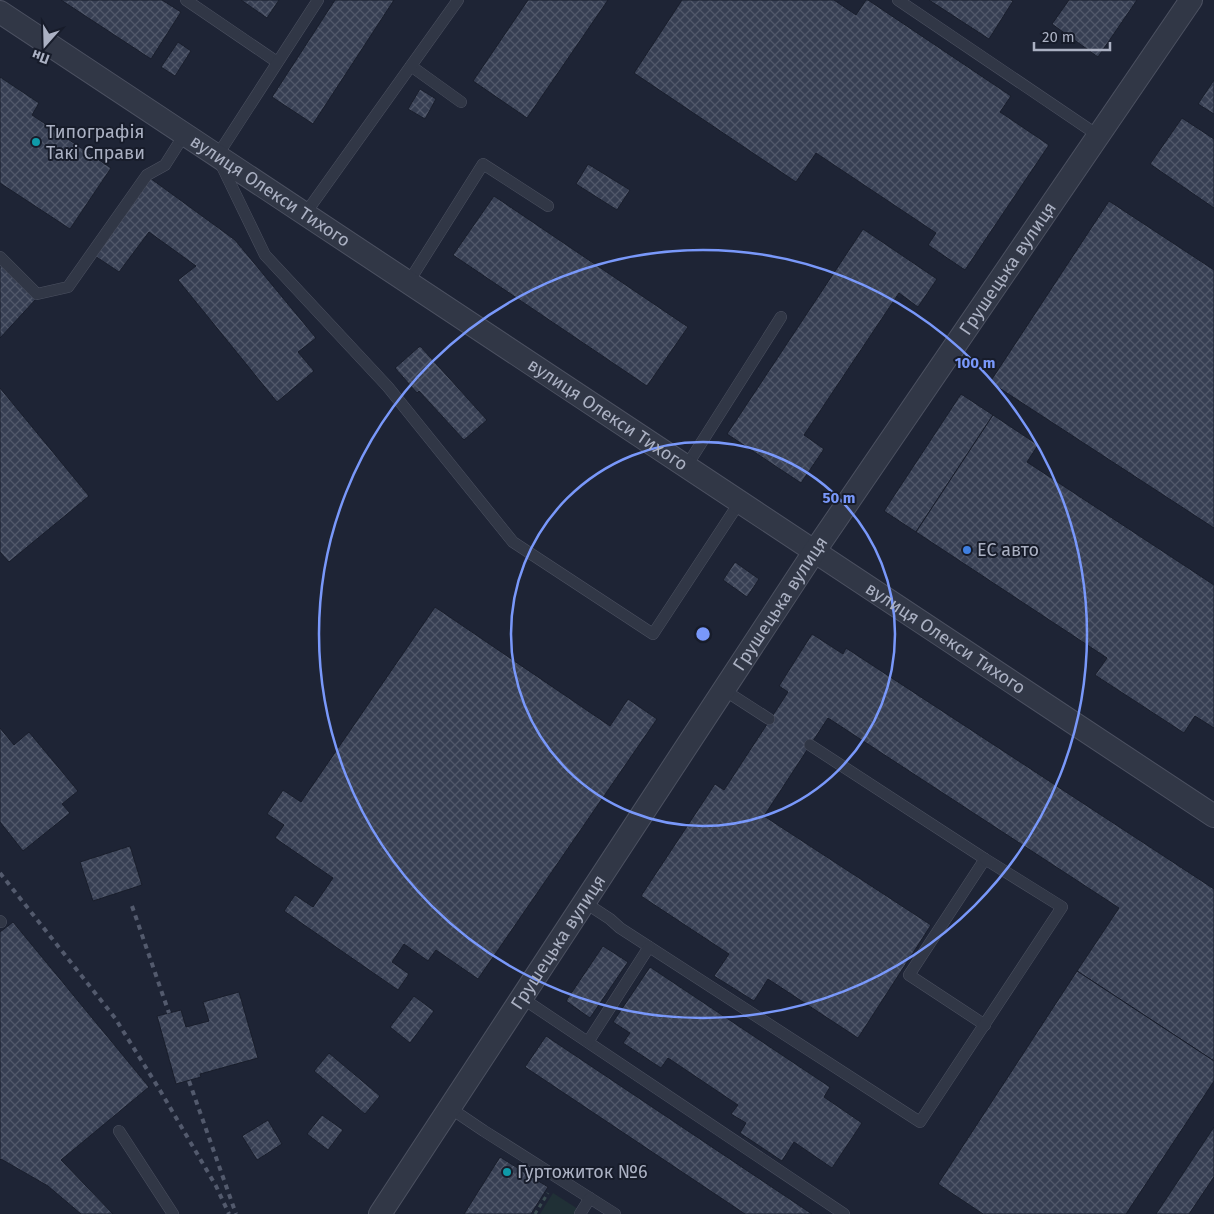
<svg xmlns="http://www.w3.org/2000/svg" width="1214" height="1214" font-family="'Fira Sans',sans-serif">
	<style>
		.green { fill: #203036 }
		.building { fill: url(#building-cross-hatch); stroke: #191e2c }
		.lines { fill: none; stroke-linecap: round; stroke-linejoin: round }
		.lane-casing { stroke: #4c5161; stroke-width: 12 }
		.street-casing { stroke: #4c5161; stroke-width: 24 }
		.path { stroke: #3a4c51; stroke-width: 3; stroke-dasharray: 4 4; stroke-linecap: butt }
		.lane { stroke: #313746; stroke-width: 11 }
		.street { stroke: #313746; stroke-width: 22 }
		.rail { stroke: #535a6d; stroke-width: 4; stroke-dasharray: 5 5; stroke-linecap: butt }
		.ring { fill: none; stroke: #7998fa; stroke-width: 2.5 }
		.culture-dot { fill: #0f9aa8; stroke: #171c2a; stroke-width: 2 }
		.shop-dot { fill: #3f7fe0; stroke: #171c2a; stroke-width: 2 }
		.labels { text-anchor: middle; stroke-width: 4; stroke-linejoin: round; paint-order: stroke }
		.poi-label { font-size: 18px; fill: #abb1c3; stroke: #171c2a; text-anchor: start }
		.street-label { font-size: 18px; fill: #abb1c3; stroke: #171c2a }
		.centre { fill: #7998fa; stroke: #171c2a; stroke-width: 2.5 }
		.ring-label { font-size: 15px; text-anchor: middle; font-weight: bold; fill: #7998fa; stroke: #171c2a; stroke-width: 4; stroke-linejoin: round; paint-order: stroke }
	</style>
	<defs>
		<pattern id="building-cross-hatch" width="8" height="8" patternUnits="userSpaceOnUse" patternTransform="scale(1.25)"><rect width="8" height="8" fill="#373f53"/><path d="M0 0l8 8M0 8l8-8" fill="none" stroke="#51586a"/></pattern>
	</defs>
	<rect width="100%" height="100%" fill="#1e2435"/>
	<polygon class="green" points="553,1193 578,1209 574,1214 540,1214"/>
	<g class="building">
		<polygon points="61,0 162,0 181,12 151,59"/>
		<polygon points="241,0 279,0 267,18"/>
		<polygon points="335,0 394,0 313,124 272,97"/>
		<polygon points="528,0 608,0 527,118 473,81"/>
		<polygon points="682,0 834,0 856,15 866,0 868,0 1011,96 1000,112 1049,145 965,270 928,245 936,233 816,153 796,182 634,73"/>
		<polygon points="929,0 1011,0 1013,1 989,39"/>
		<polygon points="1069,0 1137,0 1098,57 1052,24"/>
		<polygon points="178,42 191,51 175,76 161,67"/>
		<polygon points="0,77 39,103 32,115 111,168 70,229 0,183"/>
		<polygon points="1214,80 1214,114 1198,104"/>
		<polygon points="420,89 436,99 425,119 408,109"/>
		<polygon points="1182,118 1214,139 1214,208 1150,164"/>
		<polygon points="588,164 630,190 617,210 576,184"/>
		<polygon points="150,178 235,240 316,338 298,352 314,371 277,402 178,280 196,266 149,232 119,272 95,256"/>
		<polygon points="494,196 688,327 647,386 453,255"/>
		<polygon points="1109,201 1214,270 1214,528 990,382"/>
		<polygon points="863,229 937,279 918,307 899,293 804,435 824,449 801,483 727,434"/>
		<polygon points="0,265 36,299 0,338"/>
		<polygon points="420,346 487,420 464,440 419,391 417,393 395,368"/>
		<polygon points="0,388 89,496 9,562 0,552"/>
		<polygon points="961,394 993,415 916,532 884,511"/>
		<polygon points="993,415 1038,445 1027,462 1214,585 1214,728 1195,716 1184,733 1095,675 1107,658 916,532"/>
		<polygon points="735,562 759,579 747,597 723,580"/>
		<polygon points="435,607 610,726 628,699 657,719 478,979 436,950 428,961 404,944 392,962 409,974 398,990 284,911 295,895 313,907 333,878 275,838 284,825 267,814 283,790 301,802"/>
		<polygon points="812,634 843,654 846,648 1214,889 1214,1061 1077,971 1119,908 828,718 764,816 931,925 858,1038 768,979 754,1001 714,976 729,954 641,896 715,784 724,790 788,692 779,686"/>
		<polygon points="0,728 14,745 29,732 78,791 62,804 70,813 23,851 0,822"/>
		<polygon points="130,846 142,885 93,901 80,862"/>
		<polygon points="13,922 149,1087 61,1160 113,1214 81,1214 48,1186 1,1159 0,1160 0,932"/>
		<polygon points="603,946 628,962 590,1018 566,1001"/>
		<polygon points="650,967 830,1087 824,1097 862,1123 832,1168 794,1142 782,1161 740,1133 746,1123 731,1114 738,1105 668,1058 661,1068 623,1043 630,1033 613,1022"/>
		<polygon points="1077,971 1214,1061 1214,1081 1126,1214 983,1214 938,1184"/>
		<polygon points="239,992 258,1058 200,1074 201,1077 176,1084 157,1016 181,1010 186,1027 209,1021 203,1002"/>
		<polygon points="414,996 434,1011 410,1043 390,1027"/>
		<polygon points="546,1036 812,1214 745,1214 525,1067"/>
		<polygon points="329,1053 380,1096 365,1114 314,1071"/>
		<polygon points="322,1115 343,1130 328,1150 307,1134"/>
		<polygon points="268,1120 282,1144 257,1160 242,1136"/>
		<polygon points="1214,1127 1214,1177 1189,1214 1156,1214"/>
		<polygon points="500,1157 548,1187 531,1214 464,1214"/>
	</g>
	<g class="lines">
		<defs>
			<g id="lane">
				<polyline points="186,0 277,62"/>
				<polyline points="318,0 217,156 265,255 388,387 513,542 653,634 739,503"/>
				<polyline points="898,0 1099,136"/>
				<polyline points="411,66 461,102"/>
				<polyline points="305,214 458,0"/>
				<polyline points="0,257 37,294 68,287 147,175 165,165 184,135"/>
				<polyline points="408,283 483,164 548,206"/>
				<polyline points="686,467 781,317"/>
				<polyline points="724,690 769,719"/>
				<polyline points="810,745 985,859 909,975 985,1025"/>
				<polyline points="584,902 610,919 620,928 920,1122 1062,907 985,859"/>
				<polyline points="0,921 1,922"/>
				<polyline points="522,998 844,1214"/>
				<polyline points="588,1042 649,947"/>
				<polyline points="450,1108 484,1131 615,1214"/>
				<polyline points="119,1131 173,1214"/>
				<polyline points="580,1214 590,1198"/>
			</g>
			<g id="street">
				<path id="s1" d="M 0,12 L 1214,816"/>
				<path id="s2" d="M 380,1214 L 814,552 L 1191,0"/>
			</g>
		</defs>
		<use href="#lane" class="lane-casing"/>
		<use href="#street" class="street-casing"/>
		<polyline class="path" points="535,1214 548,1193"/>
		<use href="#lane" class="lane"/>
		<use href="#street" class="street"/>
		<g class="rail">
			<polyline points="0,873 115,1018 161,1092 216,1186 229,1214"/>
			<polyline points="132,906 169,1013"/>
			<polyline points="189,1081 236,1214"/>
		</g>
	</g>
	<g class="ring">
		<circle cx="703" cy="634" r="192"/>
		<circle cx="703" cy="634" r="384"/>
	</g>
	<g class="culture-dot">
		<circle cx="36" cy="142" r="5"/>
		<circle cx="507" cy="1172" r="5"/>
	</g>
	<circle class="shop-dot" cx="967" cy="550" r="5"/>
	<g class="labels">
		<g class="poi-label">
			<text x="46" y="138">Типографія<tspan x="46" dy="21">Такі Справи</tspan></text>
			<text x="977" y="556">ЕС авто</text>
			<text x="517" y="1178">Гуртожиток №6</text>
		</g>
		<g class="street-label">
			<text dy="6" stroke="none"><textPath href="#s1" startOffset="324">вулиця Олекси Тихого</textPath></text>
			<text dy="6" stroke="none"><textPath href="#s2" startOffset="1135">Грушецька вулиця</textPath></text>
			<text dy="6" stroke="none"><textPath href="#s1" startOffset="729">вулиця Олекси Тихого</textPath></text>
			<text dy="6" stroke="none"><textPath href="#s2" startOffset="730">Грушецька вулиця</textPath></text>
			<text dy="6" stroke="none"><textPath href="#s1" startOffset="1134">вулиця Олекси Тихого</textPath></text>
			<text dy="6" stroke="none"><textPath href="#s2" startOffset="325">Грушецька вулиця</textPath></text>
		</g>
	</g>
	<circle cx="703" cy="634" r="8" class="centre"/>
	<g class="ring-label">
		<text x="975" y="368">100 m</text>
		<text x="839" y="503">50 m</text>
	</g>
	<g transform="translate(45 45) rotate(200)" stroke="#171c2a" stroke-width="4" paint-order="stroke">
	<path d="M0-4L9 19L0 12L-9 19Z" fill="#abb1c3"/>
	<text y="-8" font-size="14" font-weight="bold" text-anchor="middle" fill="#abb1c3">Пн</text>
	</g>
	<path d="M1034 42v8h76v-8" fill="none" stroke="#abb1c3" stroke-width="2.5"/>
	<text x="1042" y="42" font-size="15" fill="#abb1c3" stroke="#171c2a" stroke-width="4" paint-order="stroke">20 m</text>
</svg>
